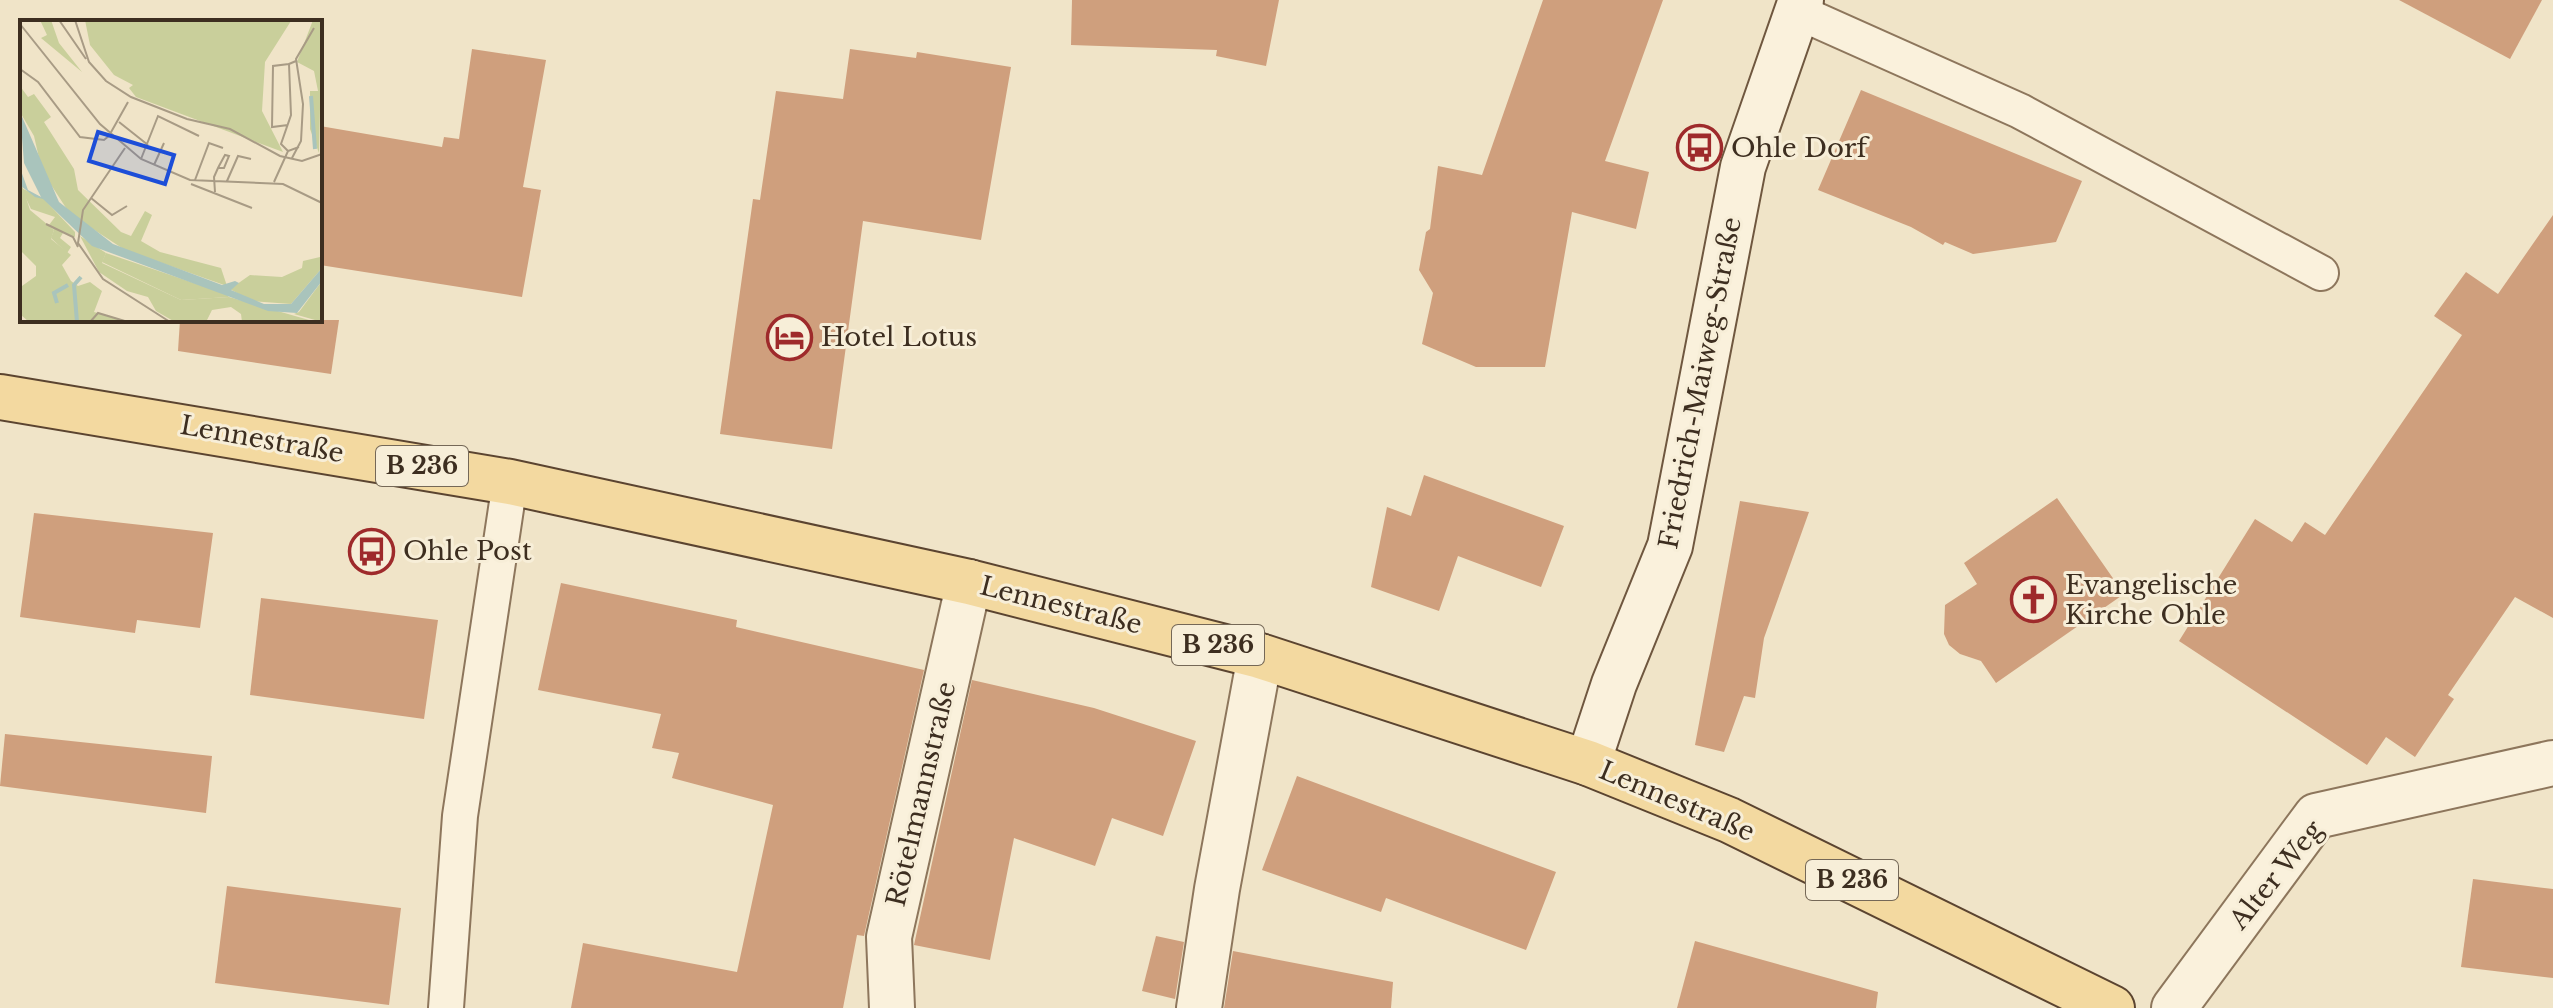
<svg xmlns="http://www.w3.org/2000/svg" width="2553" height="1008" font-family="'Libre Baskerville',serif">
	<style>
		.building { fill: #cf9f7d }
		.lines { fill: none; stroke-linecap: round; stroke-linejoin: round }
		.lane-casing { stroke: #8d765c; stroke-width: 38 }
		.street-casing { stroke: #8d765c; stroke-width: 48 }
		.secondary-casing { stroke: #6f573f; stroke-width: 48 }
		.primary-casing { stroke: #5b4430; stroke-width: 48 }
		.lane { stroke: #faf1dc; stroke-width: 34 }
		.street { stroke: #faf1dc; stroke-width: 44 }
		.secondary { stroke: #faf1dc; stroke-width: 44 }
		.primary { stroke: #f3d9a0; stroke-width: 44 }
		.labels { text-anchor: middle; stroke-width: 6; stroke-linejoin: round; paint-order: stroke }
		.shield { fill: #f7eed8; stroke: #756857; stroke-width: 2 }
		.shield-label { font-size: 24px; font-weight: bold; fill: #3d2e20 }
		.poi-label { font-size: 26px; fill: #3d2e20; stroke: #f7eed8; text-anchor: start }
		.street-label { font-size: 26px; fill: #3d2e20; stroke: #f7eed8 }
		.inset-river { fill: none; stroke: #a9c4bc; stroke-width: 4 }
		.inset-road { fill: none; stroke: #a89b85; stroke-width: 2 }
		.view { fill: #1d4ed8; fill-opacity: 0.15; stroke: #1d4ed8; stroke-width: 4 }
		.inset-edge { fill: none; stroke: #3d2e20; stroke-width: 4 }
	</style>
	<rect width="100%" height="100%" fill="#f0e4c8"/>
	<g class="building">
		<polygon points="1072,0 1279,0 1266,66 1216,56 1217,50 1071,45"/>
		<polygon points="1543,0 1663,0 1605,161 1649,172 1636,229 1572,212 1545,367 1476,367 1422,344 1433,293 1419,270 1426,232 1430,229 1438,166 1482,175"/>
		<polygon points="2399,0 2542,0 2510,59"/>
		<polygon points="472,49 546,60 523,187 541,190 522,297 320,265 320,126 442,147 444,137 459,139"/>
		<polygon points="850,49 916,58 917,52 1011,67 981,240 863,221 832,449 720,434 753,199 760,200 776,91 843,99"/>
		<polygon points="1861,90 2082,181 2056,242 1973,254 1945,242 1943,245 1911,227 1818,190"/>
		<polygon points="2553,215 2553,618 2515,597 2448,695 2454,699 2415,757 2386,737 2367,765 2179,641 2255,519 2292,542 2305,522 2325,535 2462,335 2434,316 2466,272 2498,294"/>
		<polygon points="180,320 339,320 331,374 178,351"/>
		<polygon points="1424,475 1564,526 1541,587 1458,556 1439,611 1371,587 1387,507 1411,516"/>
		<polygon points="2057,498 2124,594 1996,683 1981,661 1960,654 1949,645 1944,634 1945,605 1977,584 1964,563"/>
		<polygon points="1740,501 1809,512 1764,638 1755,698 1744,696 1724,752 1695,745"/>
		<polygon points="34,513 213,533 200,628 137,620 135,633 20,617"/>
		<polygon points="561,583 737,620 736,627 924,670 864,936 857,935 843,1008 571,1008 583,943 737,972 773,805 672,778 679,753 652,748 661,714 538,690"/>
		<polygon points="261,598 438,620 424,719 250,695"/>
		<polygon points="972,680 1094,708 1196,741 1163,836 1112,818 1095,866 1014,838 990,960 914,945"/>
		<polygon points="5,734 212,756 206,813 0,786"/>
		<polygon points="1297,776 1556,872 1526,950 1386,898 1381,912 1262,870"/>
		<polygon points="2473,879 2553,889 2553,978 2461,967"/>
		<polygon points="227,886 401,908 389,1005 215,983"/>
		<polygon points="1156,936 1184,942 1175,999 1142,991"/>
		<polygon points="1695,941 1878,992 1876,1008 1677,1008"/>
		<polygon points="1233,951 1393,982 1391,1008 1224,1008"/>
	</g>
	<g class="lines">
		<defs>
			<g id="lane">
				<polyline points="1796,11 2020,111 2321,273"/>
				<polyline points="446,1008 460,816 510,482"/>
			</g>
			<g id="street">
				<polyline points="892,1008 889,937 969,582"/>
				<polyline points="1199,1008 1217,889 1260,656"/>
				<polyline points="2174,1008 2316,816 2553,763"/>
			</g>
			<polyline id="secondary" points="1588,763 1614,684 1670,546 1743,167 1801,0"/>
			<polyline id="primary" points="0,397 510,482 969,582 1260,656 1588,763 1729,820 2112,1008"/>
		</defs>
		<use href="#lane" class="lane-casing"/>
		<use href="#street" class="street-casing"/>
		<use href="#secondary" class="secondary-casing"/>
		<use href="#primary" class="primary-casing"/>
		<use href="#lane" class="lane"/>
		<use href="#street" class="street"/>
		<use href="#secondary" class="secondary"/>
		<use href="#primary" class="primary"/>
	</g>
	<defs>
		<symbol id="bus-ring" viewBox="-11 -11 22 22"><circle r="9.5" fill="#f7eed8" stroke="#9e2a2b" stroke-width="1.5"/><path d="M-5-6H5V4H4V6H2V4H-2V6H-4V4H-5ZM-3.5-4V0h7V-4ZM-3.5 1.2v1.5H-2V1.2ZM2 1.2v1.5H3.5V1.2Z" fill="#9e2a2b"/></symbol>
		<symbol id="hotel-ring" viewBox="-11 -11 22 22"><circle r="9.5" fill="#f7eed8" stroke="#9e2a2b" stroke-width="1.5"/><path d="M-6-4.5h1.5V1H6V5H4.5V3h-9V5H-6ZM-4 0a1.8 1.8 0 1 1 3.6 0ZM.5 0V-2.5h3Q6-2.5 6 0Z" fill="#9e2a2b"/></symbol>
		<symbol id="church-ring" viewBox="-11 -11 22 22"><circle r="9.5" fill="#f7eed8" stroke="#9e2a2b" stroke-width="1.5"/><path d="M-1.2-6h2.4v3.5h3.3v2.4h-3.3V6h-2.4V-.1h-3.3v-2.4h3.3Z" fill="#9e2a2b"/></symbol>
	</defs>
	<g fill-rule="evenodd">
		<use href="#bus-ring" x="1674" y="122" width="51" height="51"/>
		<use href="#hotel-ring" x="764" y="312" width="51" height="51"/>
		<use href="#bus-ring" x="346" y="526" width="51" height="51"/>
		<use href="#church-ring" x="2008" y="574" width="51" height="51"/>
	</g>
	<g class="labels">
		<g class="shield">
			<rect x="376" y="446" width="92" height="40" rx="6"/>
			<rect x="1172" y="625" width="92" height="40" rx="6"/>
			<rect x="1806" y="860" width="92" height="40" rx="6"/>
		</g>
		<g class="shield-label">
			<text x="422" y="474">B 236</text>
			<text x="1218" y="653">B 236</text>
			<text x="1852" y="888">B 236</text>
		</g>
		<g class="poi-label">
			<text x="1731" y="157">Ohle Dorf</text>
			<text x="821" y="346">Hotel Lotus</text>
			<text x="403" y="560">Ohle Post</text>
			<text x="2065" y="594">Evangelische<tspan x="2065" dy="30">Kirche Ohle</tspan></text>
		</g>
		<g class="street-label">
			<text transform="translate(1700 383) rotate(-79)" y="9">Friedrich-Maiweg-Straße</text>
			<text transform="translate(262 439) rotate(10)" y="9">Lennestraße</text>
			<text transform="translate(1061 605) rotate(14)" y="9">Lennestraße</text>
			<text transform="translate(921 794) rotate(-77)" y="9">Rötelmannstraße</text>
			<text transform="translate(1677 801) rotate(23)" y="9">Lennestraße</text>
			<text transform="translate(2276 875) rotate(-51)" y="9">Alter Weg</text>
		</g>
	</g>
	<g transform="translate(20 20)">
		<rect width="302" height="302" fill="#f0e4c8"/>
		<path d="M 20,0 L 31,0 L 39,23 L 62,52 L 21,18 L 27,15 ZM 0,66 L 8,77 L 14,74 L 31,97 L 24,102 L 54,149 L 58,170 L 101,212 L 111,216 L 125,191 L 132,195 L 121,221 L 140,232 L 201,248 L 207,266 L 105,230 L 50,194 L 22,151 L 14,116 L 0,92 ZM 1,168 L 23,178 L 55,212 L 55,217 L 43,213 L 40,218 L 51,227 L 47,233 L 31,218 L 34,210 L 29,205 L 35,197 L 11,189 ZM 86,233 L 206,274 L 209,277 L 161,280 L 82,242 ZM 300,237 L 302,248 L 271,284 L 231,281 L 210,269 L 230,255 L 262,257 L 282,248 L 283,241 ZM 302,261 L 302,302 L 274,294 L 279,292 Z" fill="#c9cf9b"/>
		<path d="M 65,0 L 278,0 L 271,1 L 245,42 L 242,91 L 263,132 L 116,77 L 109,68 L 113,65 L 94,55 L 70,25 ZM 293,0 L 302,0 L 299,133 L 290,109 L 290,71 L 298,71 L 294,51 L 277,42 ZM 0,159 L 10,190 L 34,210 L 31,219 L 51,235 L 42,245 L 51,261 L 58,266 L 70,262 L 82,271 L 74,292 L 111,302 L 9,302 L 1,295 L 2,266 L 16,256 L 16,246 L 0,230 ZM 60,216 L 86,233 L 82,243 L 161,280 L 209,277 L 296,302 L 222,302 L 221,294 L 211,287 L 192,290 L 186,302 L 155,302 L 136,291 L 128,277 L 107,271 L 79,252 Z" fill="#c9cf9b"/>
		<path d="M 0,92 L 39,182 L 93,224 L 202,265 L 215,261 L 219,263 L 211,270 L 244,284 L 271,284 L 302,248 L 302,261 L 277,293 L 248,291 L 72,226 L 23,179 L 15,177 L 1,166 L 0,148 L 8,170 L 21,177 L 4,143 Z" fill="#a9c4bc"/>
		<path class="inset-river" d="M 291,76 L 295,129M 37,283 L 34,273 L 48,265M 57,302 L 54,265 L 61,257"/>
		<path class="inset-road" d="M 39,0 L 66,39M 55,0 L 69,42 L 86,61 L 111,77 L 167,99 L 210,109 L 260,136 L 282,141 L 302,134M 0,4 L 80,104 L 121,139 L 170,160 L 263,164 L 302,183M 0,49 L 18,62 L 60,117 L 84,120 L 90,115M 99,102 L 128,125M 268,105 L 252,107 L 253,46 L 269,44M 90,114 L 108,82M 105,128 L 63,190 L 58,223 L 83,259 L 150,302M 268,131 L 261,124 L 271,95 L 269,44 L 276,41M 272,138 L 281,121 L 283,84 L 276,39 L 294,8M 121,139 L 138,96 L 179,116M 134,145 L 144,123M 175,160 L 189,123 L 203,128M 207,161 L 218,136 L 231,139M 254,162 L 268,131 L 279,127M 171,164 L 232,188M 195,172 L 194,157 L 198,148 L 199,146 L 205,135 L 209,136 L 204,148 L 198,148M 71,178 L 92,195 L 107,186M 26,204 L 53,217 L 58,227M 70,302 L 78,293 L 108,302"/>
		<path class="view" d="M 78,112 L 154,135 L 145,164 L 69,141 Z"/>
		<rect width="302" height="302" class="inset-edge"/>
	</g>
</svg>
